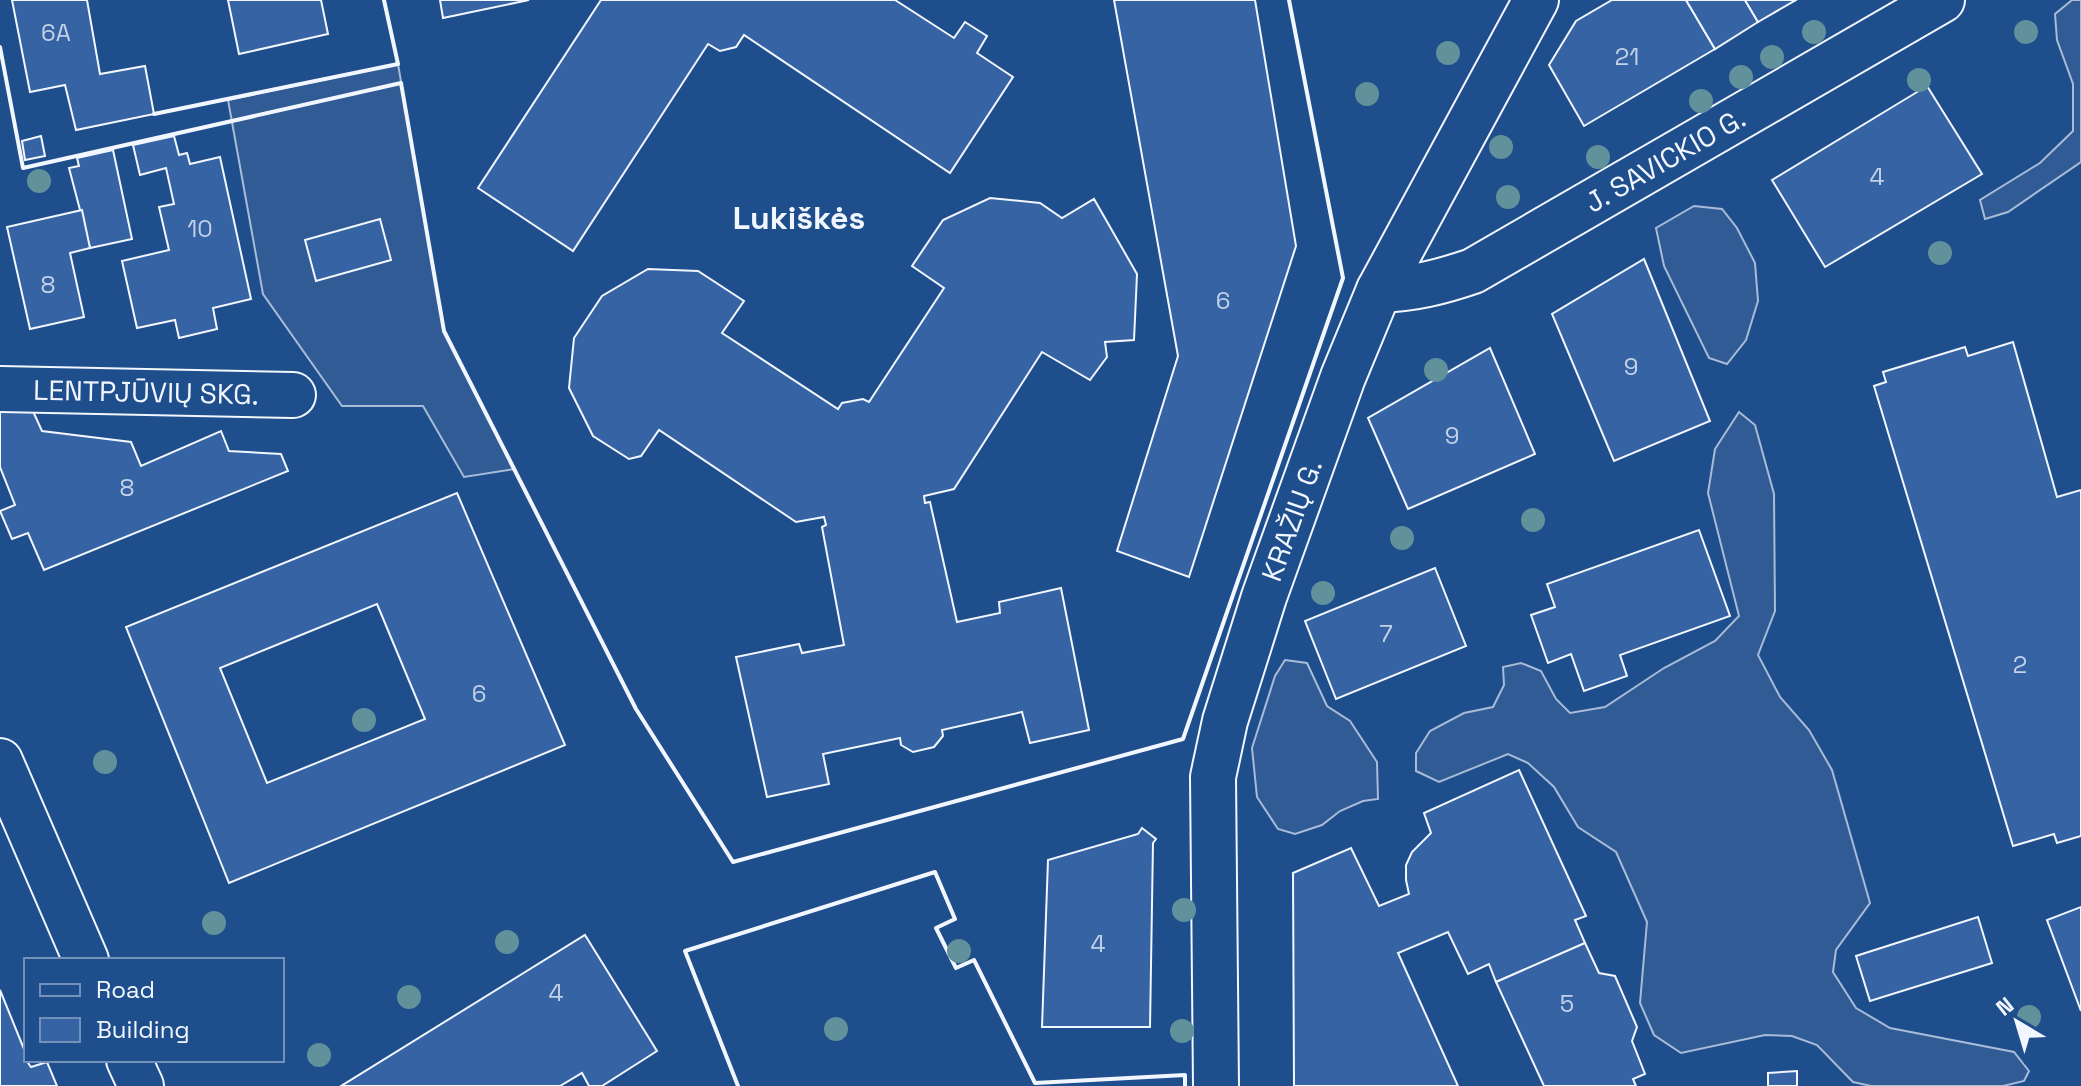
<svg xmlns="http://www.w3.org/2000/svg" width="2081" height="1086" font-family="'Space Grotesk',sans-serif">
	<style>
		.built { fill: #305b95; stroke: #a8bbd7; stroke-width: 2 }
		.building { fill: #3563a3; stroke: #f2f6ff; stroke-width: 2; fill-rule: evenodd }
		.lines { fill: none; stroke-linecap: round; stroke-linejoin: round }
		.minor-casing { stroke: #f2f6ff; stroke-width: 48 }
		.major-casing { stroke: #f2f6ff; stroke-width: 48 }
		.minor { stroke: #1f4e8c; stroke-width: 44 }
		.major { stroke: #1f4e8c; stroke-width: 44 }
		.wall { stroke: #f2f6ff; stroke-width: 4 }
		.tree { fill: #61919a }
		.labels { text-anchor: middle; stroke-width: 6; stroke-linejoin: round; paint-order: stroke }
		.number-label { font-size: 24px; fill: #c3d1e8 }
		.street-label { font-size: 28px; fill: #f2f6ff; stroke: #1f4e8c }
		.quarter-label { font-size: 32px; font-weight: bold; fill: #f2f6ff; stroke: #1f4e8c }
	</style>
	<rect width="100%" height="100%" fill="#1f4e8c"/>
	<g class="built">
		<polygon points="2072,0 2081,0 2081,162 2008,212 1985,219 1980,200 2040,163 2073,131 2073,84 2057,40 2055,14"/>
		<polygon points="398,64 444,331 515,469 464,477 423,406 342,406 263,294 228,100"/>
		<polygon points="1694,206 1722,209 1737,228 1755,263 1758,301 1746,340 1727,364 1709,358 1664,266 1656,228"/>
		<polygon points="1739,412 1755,425 1774,494 1775,611 1758,655 1780,697 1809,730 1832,770 1870,903 1836,950 1833,972 1856,1008 1890,1028 2014,1052 2029,1071 2024,1081 2003,1086 1871,1086 1853,1082 1817,1045 1792,1036 1765,1035 1681,1053 1654,1035 1640,1003 1647,922 1616,852 1578,827 1554,787 1528,763 1508,754 1439,782 1416,771 1416,753 1430,731 1464,713 1493,707 1504,685 1503,667 1521,663 1541,671 1556,699 1570,713 1605,707 1664,668 1715,641 1739,616 1708,493 1715,449"/>
		<polygon points="1285,660 1307,663 1327,706 1350,721 1377,762 1378,799 1363,801 1340,811 1322,825 1295,834 1278,829 1257,797 1252,748 1275,676"/>
	</g>
	<g class="building">
		<polygon points="12,0 87,0 100,74 145,66 154,114 76,130 65,85 30,92"/>
		<polygon points="228,0 321,0 328,34 239,54"/>
		<polygon points="440,0 529,0 443,18"/>
		<polygon points="601,0 895,0 954,38 965,22 987,36 977,53 1013,77 950,173 744,35 736,47 720,51 708,44 573,251 478,188"/>
		<polygon points="1114,0 1255,0 1296,246 1189,577 1117,551 1178,356"/>
		<polygon points="1612,0 1686,0 1715,49 1584,126 1549,65 1576,21"/>
		<polygon points="1686,0 1745,0 1758,22 1715,49"/>
		<polygon points="1745,0 1796,0 1758,22"/>
		<polygon points="1927,86 1982,174 1825,267 1772,180"/>
		<polygon points="41,136 45,156 25,160 22,141"/>
		<polygon points="174,136 179,155 187,153 190,164 220,157 251,299 213,308 217,329 179,338 175,320 137,328 122,261 169,250 159,207 174,204 166,168 140,175 133,145"/>
		<polygon points="113,150 132,239 90,248 69,168 79,166 77,158"/>
		<polygon points="990,198 1040,203 1062,218 1094,199 1137,274 1134,340 1105,342 1107,357 1090,380 1042,352 954,489 924,496 925,503 930,502 957,622 1000,613 999,602 1061,588 1089,730 1030,743 1022,712 942,730 943,736 934,747 913,752 901,745 900,738 823,754 829,784 767,797 736,657 799,644 802,653 844,645 822,527 826,525 824,517 796,522 659,430 641,456 629,459 593,436 569,388 574,338 602,296 648,269 698,271 744,301 722,333 838,409 842,403 863,399 869,402 944,288 912,266 943,220"/>
		<polygon points="82,210 90,248 70,253 84,317 30,329 7,227"/>
		<polygon points="380,219 391,260 316,281 305,240"/>
		<polygon points="1644,259 1710,421 1614,461 1552,314"/>
		<polygon points="2013,342 2057,497 2081,490 2081,836 2057,843 2054,834 2013,846 1874,386 1886,382 1883,372 1965,347 1968,356"/>
		<polygon points="1490,348 1535,454 1408,509 1368,418"/>
		<polygon points="0,405 32,409 42,431 131,442 141,466 221,431 229,451 281,454 288,471 44,570 28,533 12,539 0,511 15,505 0,467"/>
		<path d="M 457,493 L 565,745 L 229,883 L 126,627 ZM 377,604 L 425,719 L 267,783 L 220,668 Z"/>
		<polygon points="1699,530 1730,616 1620,655 1627,676 1584,691 1571,654 1548,663 1531,615 1555,607 1547,584"/>
		<polygon points="1435,568 1466,646 1336,699 1305,621"/>
		<polygon points="1519,770 1586,916 1575,920 1585,943 1496,982 1489,964 1468,974 1448,932 1398,953 1458,1086 1294,1086 1293,873 1351,848 1379,906 1409,894 1406,880 1406,865 1412,852 1431,833 1424,813"/>
		<polygon points="1142,828 1156,839 1153,843 1150,1027 1042,1027 1048,860 1138,834"/>
		<polygon points="2081,907 2081,1011 2047,920"/>
		<polygon points="1978,917 1992,963 1870,1001 1856,956"/>
		<polygon points="585,935 657,1051 602,1086 589,1086 582,1073 560,1086 341,1086"/>
		<polygon points="1585,943 1599,973 1615,976 1637,1027 1632,1041 1645,1074 1633,1079 1636,1086 1544,1086 1496,982"/>
		<polygon points="0,990 26,1054 26,1060 31,1067 47,1062 57,1086 0,1086"/>
		<polygon points="1797,1071 1797,1086 1768,1086 1768,1073"/>
	</g>
	<g class="lines">
		<defs>
			<g id="minor">
				<path id="s1" d="M 1379,290 C 1413,289 1441,282 1473,271 L 1942,0"/>
				<path id="s2" d="M 0,389 L 293,395"/>
				<path id="s3" d="M 1216,1086 L 1213,777 L 1225,721 L 1264,597 L 1343,377 L 1379,290 L 1536,0"/>
			</g>
			<g id="major">
				<polyline points="0,761 86,960"/>
				<polyline points="129,1060 141,1086"/>
			</g>
		</defs>
		<use href="#minor" class="minor-casing"/>
		<use href="#major" class="major-casing"/>
		<use href="#minor" class="minor"/>
		<use href="#major" class="major"/>
		<g class="wall">
			<polyline points="0,47 23,168 401,83 444,331 636,709 733,862 1183,739 1343,278 1289,0"/>
			<polyline points="154,114 398,64 384,0"/>
			<polyline points="738,1086 685,951 935,872 955,919 936,928 956,968 974,960 1035,1083 1185,1075 1185,1086"/>
		</g>
	</g>
	<g class="tree">
		<circle cx="1814" cy="32" r="12"/>
		<circle cx="2026" cy="32" r="12"/>
		<circle cx="1448" cy="53" r="12"/>
		<circle cx="1772" cy="57" r="12"/>
		<circle cx="1741" cy="77" r="12"/>
		<circle cx="1919" cy="80" r="12"/>
		<circle cx="1367" cy="94" r="12"/>
		<circle cx="1701" cy="101" r="12"/>
		<circle cx="1501" cy="147" r="12"/>
		<circle cx="1598" cy="157" r="12"/>
		<circle cx="39" cy="181" r="12"/>
		<circle cx="1508" cy="197" r="12"/>
		<circle cx="1940" cy="253" r="12"/>
		<circle cx="1436" cy="370" r="12"/>
		<circle cx="1533" cy="520" r="12"/>
		<circle cx="1402" cy="538" r="12"/>
		<circle cx="1323" cy="593" r="12"/>
		<circle cx="364" cy="720" r="12"/>
		<circle cx="105" cy="762" r="12"/>
		<circle cx="1184" cy="910" r="12"/>
		<circle cx="214" cy="923" r="12"/>
		<circle cx="507" cy="942" r="12"/>
		<circle cx="959" cy="951" r="12"/>
		<circle cx="409" cy="997" r="12"/>
		<circle cx="2029" cy="1017" r="12"/>
		<circle cx="836" cy="1029" r="12"/>
		<circle cx="1182" cy="1031" r="12"/>
		<circle cx="319" cy="1055" r="12"/>
	</g>
	<g class="labels">
		<g class="number-label">
			<text x="56" y="41">6A</text>
			<text x="1627" y="65">21</text>
			<text x="1877" y="185">4</text>
			<text x="200" y="237">10</text>
			<text x="48" y="293">8</text>
			<text x="1223" y="309">6</text>
			<text x="1631" y="375">9</text>
			<text x="1452" y="444">9</text>
			<text x="127" y="496">8</text>
			<text x="1386" y="642">7</text>
			<text x="2020" y="673">2</text>
			<text x="479" y="702">6</text>
			<text x="1098" y="952">4</text>
			<text x="556" y="1001">4</text>
			<text x="1567" y="1012">5</text>
		</g>
		<g class="street-label">
			<text dy="10" stroke="none"><textPath href="#s1" startOffset="318">J. SAVICKIO G.</textPath></text>
			<text dy="10" stroke="none"><textPath href="#s2" startOffset="146">LENTPJŪVIŲ SKG.</textPath></text>
			<text dy="10" stroke="none"><textPath href="#s3" startOffset="578">KRAŽIŲ G.</textPath></text>
		</g>
		<g class="quarter-label">
			<text x="799" y="229">Lukiškės</text>
		</g>
	</g>
	<rect x="24" y="958" width="260" height="104" fill="#1f4e8c" stroke="#7391ba" stroke-width="2"/>
	<rect x="40" y="984" width="40" height="12" fill="#1f4e8c" stroke="#7391ba" stroke-width="2"/>
	<text x="96" y="998" font-size="24" fill="#f2f6ff">Road</text>
	<rect x="40" y="1018" width="40" height="24" fill="#3563a3" stroke="#7391ba" stroke-width="2"/>
	<text x="96" y="1038" font-size="24" fill="#f2f6ff">Building</text>
	<g transform="translate(2017 1022) rotate(322)" stroke="#1f4e8c" stroke-width="6" paint-order="stroke">
	<path d="M0-6L14 30L0 20L-14 30Z" fill="#f2f6ff"/>
	<text y="-12" font-size="22" font-weight="bold" text-anchor="middle" fill="#f2f6ff">N</text>
	</g>
</svg>
